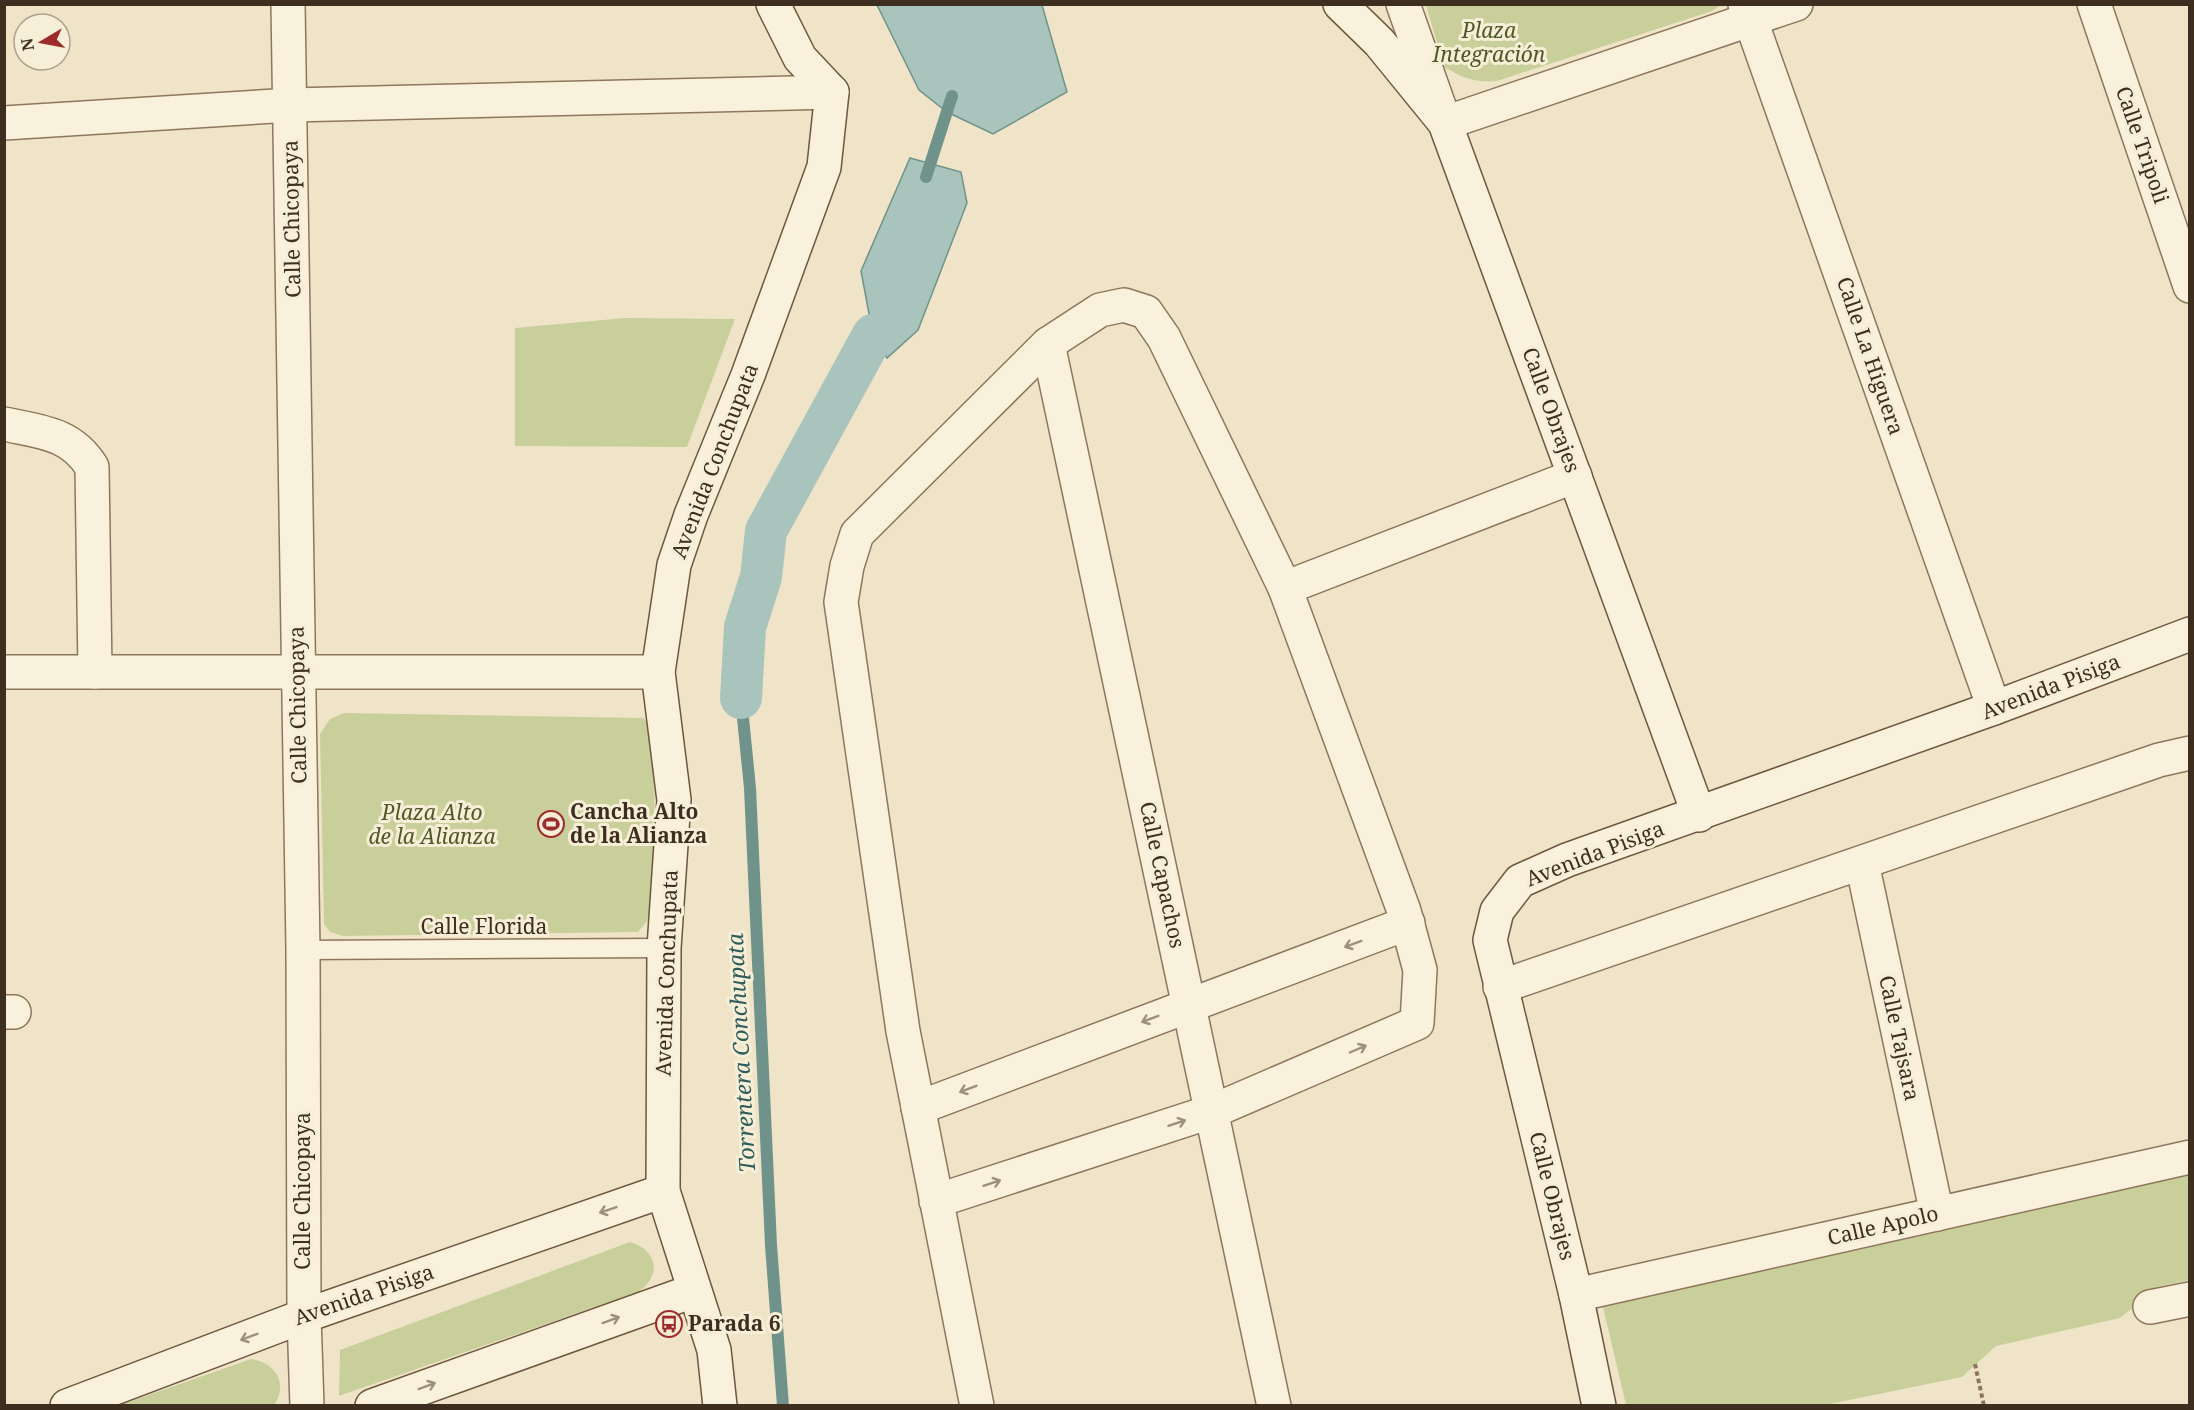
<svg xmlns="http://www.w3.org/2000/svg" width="2194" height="1410" font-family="'Noto Serif',serif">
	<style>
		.green { fill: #c9cf9b }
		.water { fill: #a9c4bc; stroke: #6f938a; stroke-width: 1.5 }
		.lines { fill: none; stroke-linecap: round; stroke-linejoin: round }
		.stream { stroke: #6f938a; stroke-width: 12 }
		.canal { stroke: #a9c4bc; stroke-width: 42 }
		.lane-casing { stroke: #8d765c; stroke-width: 21 }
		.street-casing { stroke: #8d765c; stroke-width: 36 }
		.secondary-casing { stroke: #6f573f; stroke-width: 36 }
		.path { stroke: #8d765c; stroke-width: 4; stroke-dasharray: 4.5 3; stroke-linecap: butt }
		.lane { stroke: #faf1dc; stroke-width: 18 }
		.street { stroke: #faf1dc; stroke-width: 33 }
		.secondary { stroke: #faf1dc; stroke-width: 33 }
		.oneway { stroke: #9c907e }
		.labels { text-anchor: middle; stroke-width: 6; stroke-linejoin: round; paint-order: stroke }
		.park-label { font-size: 21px; font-style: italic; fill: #4d5a26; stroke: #f7eed8 }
		.street-label { font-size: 21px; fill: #3d2e20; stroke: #f7eed8 }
		.poi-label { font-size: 21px; font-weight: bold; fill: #3d2e20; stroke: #f7eed8; text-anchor: start }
		.water-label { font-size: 22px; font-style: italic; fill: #2f5d5a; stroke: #f7eed8 }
	</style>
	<rect width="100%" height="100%" fill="#f0e4c8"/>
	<g class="green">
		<path d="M 1426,5 L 1426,4 L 1721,5 L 1712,11 L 1497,81 C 1475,83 1463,78 1444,67 Z"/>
		<polygon points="625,318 735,319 687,447 515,446 515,328"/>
		<polygon points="344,713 643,718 656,729 652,915 638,932 343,936 330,932 324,924 320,734 330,719"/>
		<polygon points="2189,1170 2189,1280 2160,1286 2120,1318 1996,1346 1962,1377 1825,1405 1626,1405 1602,1303 1944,1230"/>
		<path d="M 630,1242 C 658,1250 662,1276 638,1292 L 339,1396 L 340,1350 Z"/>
		<path d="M 251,1359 C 275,1362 289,1384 274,1405 L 120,1405 Z"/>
	</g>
	<g class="water">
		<polygon points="877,5 1042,5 1067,92 993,134 947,112 919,90"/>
		<polygon points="910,158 961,172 967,203 918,330 887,358 873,335 861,271"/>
	</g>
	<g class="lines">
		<g class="stream">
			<polyline points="926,177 952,96"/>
			<polyline points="741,698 750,788 771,1245 783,1406"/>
		</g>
		<polyline class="canal" points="741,698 745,627 761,577 766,531 873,335"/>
		<defs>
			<polyline id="lane" points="303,950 664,948"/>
			<g id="street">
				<polyline points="288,4 303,950 304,1316 307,1406"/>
				<polyline points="1403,4 1445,123 1796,4"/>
				<polyline points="1745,4 1994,708"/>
				<polyline points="2094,4 2190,286"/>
				<polyline points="4,123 291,105 832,92"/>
				<polyline points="1048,344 1274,1406"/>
				<path d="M 4,424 C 41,432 71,433 92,467 L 95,672"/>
				<polyline points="1285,588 1575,476"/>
				<polyline points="4,672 658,672"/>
				<polyline points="1862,863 1937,1214"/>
				<polyline points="1500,987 2159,760 2190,753"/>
				<polyline points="4,1012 14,1012"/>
				<polyline points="918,1108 1408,923"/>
				<polyline points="936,1201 1213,1111 1417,1023 1420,970 1404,911 1285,588 1164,338 1146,312 1124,305 1100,310 1048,344 857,534 847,566 841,602 903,1031 942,1228 977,1406"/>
				<polyline points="1576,1295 2190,1157"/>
				<polyline points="2150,1307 2190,1299"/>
			</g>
			<g id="secondary">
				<polyline points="1340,4 1379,42 1445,123 1699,815"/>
				<polyline points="67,1406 304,1316 663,1191"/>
				<polyline points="372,1406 693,1291"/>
				<polyline points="720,1406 714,1350 663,1191 664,948 674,800 658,672 674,565 691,515 748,375 824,167 832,92 800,58 773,4"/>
				<polyline points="1599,1406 1576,1295 1490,940 1497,911 1520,881 1567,860 1994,708 2190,634"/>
			</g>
		</defs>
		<use href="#lane" class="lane-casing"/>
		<use href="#street" class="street-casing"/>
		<use href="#secondary" class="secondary-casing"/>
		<polyline class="path" points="1975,1364 1984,1406"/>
		<use href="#lane" class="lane"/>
		<use href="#street" class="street"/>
		<use href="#secondary" class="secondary"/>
	</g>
	<defs><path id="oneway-shaft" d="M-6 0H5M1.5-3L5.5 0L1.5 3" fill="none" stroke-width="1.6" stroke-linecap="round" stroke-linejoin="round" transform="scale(1.5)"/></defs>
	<g class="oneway">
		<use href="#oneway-shaft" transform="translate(1353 944) rotate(160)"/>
		<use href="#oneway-shaft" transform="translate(1150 1019) rotate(159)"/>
		<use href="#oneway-shaft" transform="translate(1358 1049) rotate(-23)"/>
		<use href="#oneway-shaft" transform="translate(968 1089) rotate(159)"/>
		<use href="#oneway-shaft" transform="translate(1177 1123) rotate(-18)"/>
		<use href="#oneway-shaft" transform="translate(992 1183) rotate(-18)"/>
		<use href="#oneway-shaft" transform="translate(608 1210) rotate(161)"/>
		<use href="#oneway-shaft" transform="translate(611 1320) rotate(-20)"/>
		<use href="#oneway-shaft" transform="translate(249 1337) rotate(159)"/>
		<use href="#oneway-shaft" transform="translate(427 1386) rotate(-20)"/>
	</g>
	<defs>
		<symbol id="stadium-ring" viewBox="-11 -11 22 22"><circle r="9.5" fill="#f7eed8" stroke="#9e2a2b" stroke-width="1.5"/><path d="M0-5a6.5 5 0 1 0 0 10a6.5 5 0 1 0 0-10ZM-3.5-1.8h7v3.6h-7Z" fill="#9e2a2b"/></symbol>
		<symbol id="bus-ring" viewBox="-11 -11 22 22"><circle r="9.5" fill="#f7eed8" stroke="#9e2a2b" stroke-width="1.5"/><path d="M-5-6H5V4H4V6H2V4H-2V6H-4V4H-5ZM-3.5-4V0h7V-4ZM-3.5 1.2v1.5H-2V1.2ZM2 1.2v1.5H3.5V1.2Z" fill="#9e2a2b"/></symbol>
	</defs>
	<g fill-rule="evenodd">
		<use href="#stadium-ring" x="536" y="809" width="30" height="30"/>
		<use href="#bus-ring" x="654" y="1309" width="30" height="30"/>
	</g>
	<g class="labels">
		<g class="park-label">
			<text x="1489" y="38">Plaza<tspan x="1489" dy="24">Integración</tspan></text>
			<text x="432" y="820">Plaza Alto<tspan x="432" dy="24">de la Alianza</tspan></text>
		</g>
		<g class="street-label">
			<text transform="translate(2142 145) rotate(71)" y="7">Calle Tripoli</text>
			<text transform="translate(292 219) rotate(-91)" y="7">Calle Chicopaya</text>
			<text transform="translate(1870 356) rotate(71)" y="7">Calle La Higuera</text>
			<text transform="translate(1551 410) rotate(70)" y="7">Calle Obrajes</text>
			<text transform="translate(715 461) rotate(-69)" y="7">Avenida Conchupata</text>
			<text transform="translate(2051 687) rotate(-21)" y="7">Avenida Pisiga</text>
			<text transform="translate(298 705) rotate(-91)" y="7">Calle Chicopaya</text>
			<text transform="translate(1595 854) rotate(-21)" y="7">Avenida Pisiga</text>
			<text transform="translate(1162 875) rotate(78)" y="7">Calle Capachos</text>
			<text x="484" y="934">Calle Florida</text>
			<text transform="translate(667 973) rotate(-88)" y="7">Avenida Conchupata</text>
			<text transform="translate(1899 1038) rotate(78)" y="7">Calle Tajsara</text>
			<text transform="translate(303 1191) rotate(-90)" y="7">Calle Chicopaya</text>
			<text transform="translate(1552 1196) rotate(76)" y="7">Calle Obrajes</text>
			<text transform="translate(1883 1226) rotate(-13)" y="7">Calle Apolo</text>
			<text transform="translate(364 1295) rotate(-19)" y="7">Avenida Pisiga</text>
		</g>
		<g class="poi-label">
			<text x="570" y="819">Cancha Alto<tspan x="570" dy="24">de la Alianza</tspan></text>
			<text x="688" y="1331">Parada 6</text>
		</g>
		<g class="water-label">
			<text transform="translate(741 1053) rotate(-93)" y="8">Torrentera Conchupata</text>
		</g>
	</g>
	<rect width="2194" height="1410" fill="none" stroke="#3d2e20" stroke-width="12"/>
	<g transform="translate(42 42) rotate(260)"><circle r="28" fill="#f7eed8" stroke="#ada18e" stroke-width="1.5"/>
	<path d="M0-4.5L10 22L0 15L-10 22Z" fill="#9e2a2b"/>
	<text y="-9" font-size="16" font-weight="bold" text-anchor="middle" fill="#3d2e20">N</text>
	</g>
</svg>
